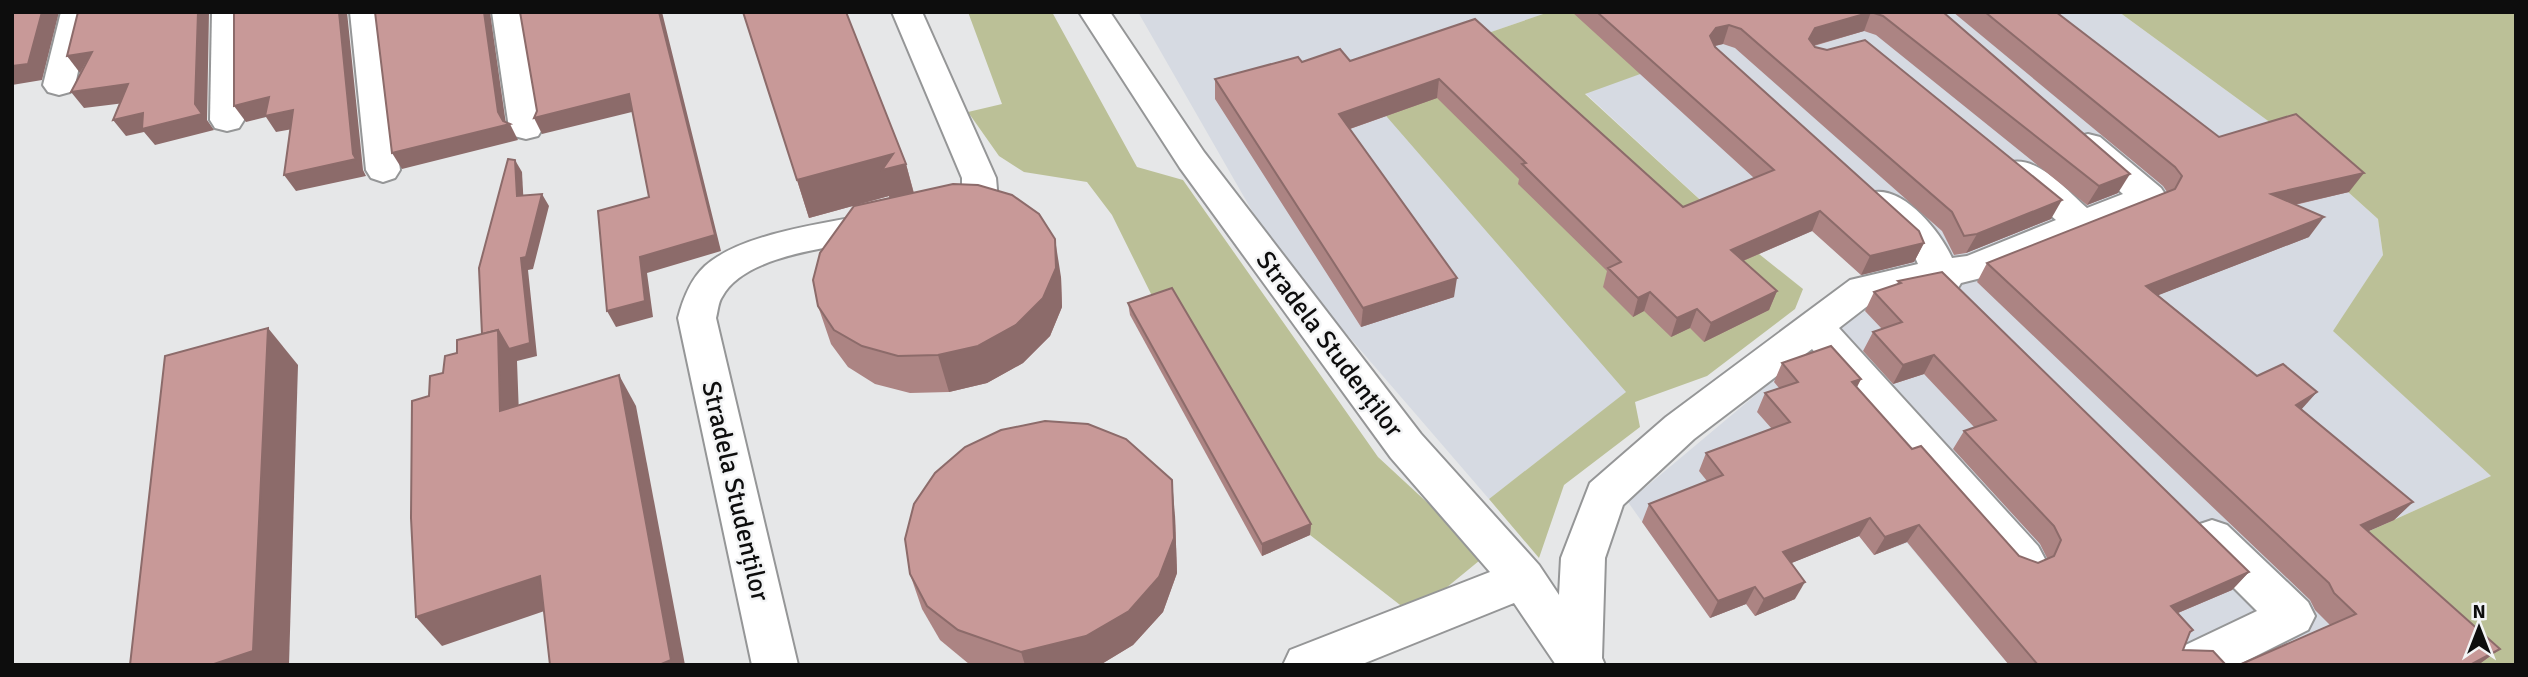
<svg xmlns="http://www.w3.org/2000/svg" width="2528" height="677" font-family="Signika,sans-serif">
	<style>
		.built { fill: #d6dae2 }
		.green { fill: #bbc097 }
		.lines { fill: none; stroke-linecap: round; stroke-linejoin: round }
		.minor-casing { stroke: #959697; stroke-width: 4 }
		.minor { fill: #fff; fill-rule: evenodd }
		.wall { fill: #ac8483 }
		.shaded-wall { fill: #8c6b6a }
		.building { fill: #c89998; stroke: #8c6b6a; stroke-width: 2 }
		.labels { text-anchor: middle; stroke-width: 5; stroke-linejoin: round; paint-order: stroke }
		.street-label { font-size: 26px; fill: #0d0d0d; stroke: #f3f4f5 }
	</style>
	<rect width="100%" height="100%" fill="#e6e7e8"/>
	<g class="built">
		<polygon points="1138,12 1549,12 1355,79 1627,392 1489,499 1275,251"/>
		<polygon points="1653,12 2119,12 2275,126 2378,219 2383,255 2334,331 2491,476 2356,537 2476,665 2009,665 1907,543 1874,555 1859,536 1774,570 1755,616 1746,604 1710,618 1628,502 1808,351 1865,311 1899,299 1861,275 1813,231 1759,254 1585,93 1690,56"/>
	</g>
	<g class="green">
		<polygon points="968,12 1052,12 1137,167 1183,180 1378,457 1485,556 1413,615 1310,535 1157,306 1112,215 1087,182 1024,172 999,156 968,112 1002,104"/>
		<polygon points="1549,12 1653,12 1690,56 1585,94 1759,254 1803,289 1795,309 1707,376 1635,402 1640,427 1564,485 1539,558 1489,499 1626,392 1354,79"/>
		<polygon points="2119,12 2516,12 2516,665 2476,665 2356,537 2491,476 2333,331 2383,255 2378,219 2275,126"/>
	</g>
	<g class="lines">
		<defs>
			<g id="minor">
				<polygon points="61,12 91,12 75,85 70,92 59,95 48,92 43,85"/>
				<polygon points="212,12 242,12 244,120 239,128 227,131 215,128 210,120"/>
				<polygon points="350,12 380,12 400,170 395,178 383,182 371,178 366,170"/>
				<polygon points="492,12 522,12 543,128 538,136 526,139 514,136 509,128"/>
				<polygon points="892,12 922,12 996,178 998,201 992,210 945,224 932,221 927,212 932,203 962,194 962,178"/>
				<path d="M 1079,12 L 1110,12 L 1204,152 L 1421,434 L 1539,565 L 1559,595 L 1561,558 L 1590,483 L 1666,417 L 1850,280 L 1918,264 C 1907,236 1879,227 1864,202 L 1870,193 C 1902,184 1940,231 1952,258 L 1967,256 L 2056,220 L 2008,179 L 2003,171 L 2008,163 C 2037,154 2066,190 2087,208 L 2123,194 L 2076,153 L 2071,145 L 2076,137 L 2088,134 L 2100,137 L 2161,188 L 2167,197 L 2161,206 L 1985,277 L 1961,283 L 1958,288 L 1945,291 L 1933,288 L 1874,301 L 1839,328 L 2038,546 L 2045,559 L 2038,572 L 2023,578 L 2008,572 L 1812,349 L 1694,439 L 1623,505 L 1605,558 L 1602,658 L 1605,665 L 1556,665 L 1514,603 L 1360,665 L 1283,665 L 1290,650 L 1490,572 L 1391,458 L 1180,168 Z"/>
				<path d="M 883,212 L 896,216 L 901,225 L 896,234 C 849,247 747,250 722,297 C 718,303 718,311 716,318 L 798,665 L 752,665 L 678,318 C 683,299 690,280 705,266 C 743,232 833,222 883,212 Z"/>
				<polygon points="2212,520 2227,525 2308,602 2315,616 2308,630 2238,665 2168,665 2175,650 2257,611 2197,551 2190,538 2197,525"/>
			</g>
		</defs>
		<use href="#minor" class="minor-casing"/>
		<use href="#minor" class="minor"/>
	</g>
	<g class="wall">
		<polygon points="1572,12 1943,12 2118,193 2087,205 1876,35 1864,31 1814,46 2051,219 1966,253 1954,255 1942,231 1735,48 1723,44 1715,46 1924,243 1914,262 1861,275 1812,231 1743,261 1777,291 1769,310 1704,342 1690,328 1671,337 1644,311 1633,317 1603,287 1607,271 1518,184 1519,179 1437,98 1350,129 1454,297 1361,327 1215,99 1215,79 1302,62 1350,61 1475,19 1683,207 1754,178"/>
		<polygon points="1953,12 2056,12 2219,137 2349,192 2295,205 2309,237 2158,295 2257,376 2317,392 2301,409 2413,502 2394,520 2368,531 2500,649 2478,665 2239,665 2330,625 2315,610 2310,600 1977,282 1987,263 2167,192 2163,186"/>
		<polygon points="906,164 914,193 1061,277 1062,307 1050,336 1023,363 987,383 949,392 910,393 875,384 848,367 831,344 818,306 890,198 889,196 809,218 797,180"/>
		<polygon points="1898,281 2249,572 2232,590 2178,613 2193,630 2189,634 2183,650 2226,665 2009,665 1907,542 1874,555 1859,536 1791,563 1795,599 1755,616 1746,604 1710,618 1642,522 1649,504 1707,481 1699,471 1706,453 1772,429 1757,412 1765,393 1779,388 1774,382 1782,363 1861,379 1857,387 1912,449 2019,556 2038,563 2047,559 2047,558 2040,544 1953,449 1964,431 1974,427 1924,374 1893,384 1863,351 1873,332 1882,329 1865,311 1874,292 1897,285"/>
		<polygon points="1128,303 1311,524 1310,535 1262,556 1130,315"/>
		<polygon points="1175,516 1177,573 1163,612 1133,645 1100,665 969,664 940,640 922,609 910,574"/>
	</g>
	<g class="shaded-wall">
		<polygon points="42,12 59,12 42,80 12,85 12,66"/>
		<polygon points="198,12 209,12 207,120 214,130 155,145 144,132 126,136 113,120 143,113"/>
		<polygon points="339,12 347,12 363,170 366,176 296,191 284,175"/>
		<polygon points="484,12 490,12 506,124 510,124 518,140 402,169 392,153"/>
		<polygon points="659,12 662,12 721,251 647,273 653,317 616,327 607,311 640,257 715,235"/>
		<polygon points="1871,12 1864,31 1808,47 1809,39 1815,28"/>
		<polygon points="1729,25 1723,44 1710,47 1710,36 1716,28"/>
		<polygon points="92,52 80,73 67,56"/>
		<polygon points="1439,79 1437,98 1338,133 1339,114"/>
		<polygon points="128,84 141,101 84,108 71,92"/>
		<polygon points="629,94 636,111 542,134 534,118"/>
		<polygon points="269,97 293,110 304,127 276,132 266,117 246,122 234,106"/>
		<polygon points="893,154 906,164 916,202 892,207 889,196 809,218 797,180"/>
		<polygon points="515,160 522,172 524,209 517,196"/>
		<polygon points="2364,173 2349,192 2257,213 2271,194"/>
		<polygon points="2130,174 2118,193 2087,205 2099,186"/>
		<polygon points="542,194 549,206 533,269 528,270 537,356 517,361 520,442 500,411 498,330"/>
		<polygon points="2062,200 2051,219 1966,253 1977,234"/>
		<polygon points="1820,211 1812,231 1724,269 1731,250"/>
		<polygon points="2324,217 2309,237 2133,305 2146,286"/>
		<polygon points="1055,239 1061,277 1062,307 1050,336 1023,363 987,383 949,392 938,355"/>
		<polygon points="1924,243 1914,262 1861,275 1870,256"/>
		<polygon points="1457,278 1454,297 1361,327 1363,308"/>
		<polygon points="1777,291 1769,310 1704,342 1711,323"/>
		<polygon points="1650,292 1644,311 1633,317 1638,298"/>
		<polygon points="1697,309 1690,328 1671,337 1677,318"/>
		<polygon points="268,328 298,365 289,665 211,665"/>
		<polygon points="1934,355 1924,374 1893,384 1903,365"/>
		<polygon points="619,375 636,406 685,665 659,665"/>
		<polygon points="1861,379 1851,398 1852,382"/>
		<polygon points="2317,392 2300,411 2296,405"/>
		<polygon points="1172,480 1175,516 1177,573 1163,612 1133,645 1100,665 1025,665 1021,652"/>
		<polygon points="2413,502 2394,520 2342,543 2361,525"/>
		<polygon points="1870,518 1859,536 1774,570 1783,552"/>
		<polygon points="1311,524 1310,535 1262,556 1262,544"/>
		<polygon points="1919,525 1907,542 1874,555 1885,537"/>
		<polygon points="2249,572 2232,590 2154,623 2171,606"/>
		<polygon points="540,576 562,605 442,646 416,617"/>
		<polygon points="1805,582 1795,599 1755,616 1764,599"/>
		<polygon points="1755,587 1746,604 1710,618 1718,601"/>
		<polygon points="2500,649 2478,665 2470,665"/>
	</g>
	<g class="building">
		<polygon points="12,12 42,12 28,64 12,66"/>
		<polygon points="78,12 198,12 195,104 202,114 142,129 143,113 113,120 128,84 71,92 92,52 67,56"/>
		<polygon points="234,12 339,12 353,154 356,159 284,175 293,110 265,116 269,97 234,106"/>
		<polygon points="375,12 484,12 498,112 503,121 510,124 392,153"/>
		<polygon points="520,12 659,12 715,235 640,257 645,301 607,311 598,211 649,197 629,94 534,118 537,111"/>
		<polygon points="743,12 846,12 906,164 882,170 893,154 797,180"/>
		<polygon points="1597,12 1943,12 2130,174 2099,186 1883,16 1871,12 1815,28 1809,39 1815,47 1827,50 1865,40 2062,200 1977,234 1964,236 1952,212 1741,29 1729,25 1716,28 1710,36 1715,47 1919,231 1924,243 1870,256 1820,211 1731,250 1777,291 1711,323 1697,309 1677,318 1650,292 1638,298 1608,268 1621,262 1522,164 1526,163 1439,79 1339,114 1457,278 1363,308 1215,79 1298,57 1302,62 1340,49 1350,61 1475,19 1683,207 1774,170"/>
		<polygon points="1985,12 2056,12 2219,137 2296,114 2364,173 2271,194 2324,217 2146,286 2257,376 2283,364 2317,392 2296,405 2413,502 2361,525 2500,649 2470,665 2239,665 2356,614 2334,593 2329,583 1987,263 2175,189 2182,176 2175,167"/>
		<polygon points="508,159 515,160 517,196 542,194 526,257 521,258 530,343 509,349 498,330 482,334 479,268"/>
		<polygon points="953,184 978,185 1012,195 1039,214 1055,239 1056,268 1043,298 1016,325 978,346 938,355 898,356 862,346 834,330 818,306 813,280 820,253 854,206"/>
		<polygon points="1942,272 2249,572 2171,606 2193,630 2190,632 2183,650 2213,651 2226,665 2038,665 1919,525 1885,537 1870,518 1783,552 1805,582 1764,599 1755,587 1718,601 1649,504 1723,475 1706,453 1790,422 1765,393 1798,382 1782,363 1831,346 1861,379 1852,382 1912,449 1921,446 2019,556 2038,563 2054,556 2061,540 2054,526 1964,431 1996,420 1934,355 1903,365 1873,332 1902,322 1874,292 1901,283 1898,281"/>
		<polygon points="1172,288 1311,524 1262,544 1128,303"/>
		<polygon points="268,328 253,651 211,665 130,665 165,356"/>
		<polygon points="498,330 500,411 619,375 671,660 659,665 550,665 540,576 416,617 411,518 412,401 429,396 430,376 443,373 445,356 457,353 457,340"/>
		<polygon points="1045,421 1088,424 1126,439 1172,480 1174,538 1159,577 1129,611 1086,636 1021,652 958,630 927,606 910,574 905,539 914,504 935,473 965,447 1001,430"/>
	</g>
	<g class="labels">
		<g class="street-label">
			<text transform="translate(1330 344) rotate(53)" y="9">Stradela Studenților</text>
			<text transform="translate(736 491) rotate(77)" y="9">Stradela Studenților</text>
		</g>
	</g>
	<rect width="2528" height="677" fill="none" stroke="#0d0d0d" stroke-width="28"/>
	<g transform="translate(2479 628)" stroke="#f3f4f5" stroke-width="5" paint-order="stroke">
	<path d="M0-5L12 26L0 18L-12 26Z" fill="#0d0d0d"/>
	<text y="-10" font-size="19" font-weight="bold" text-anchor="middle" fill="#0d0d0d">N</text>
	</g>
</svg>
